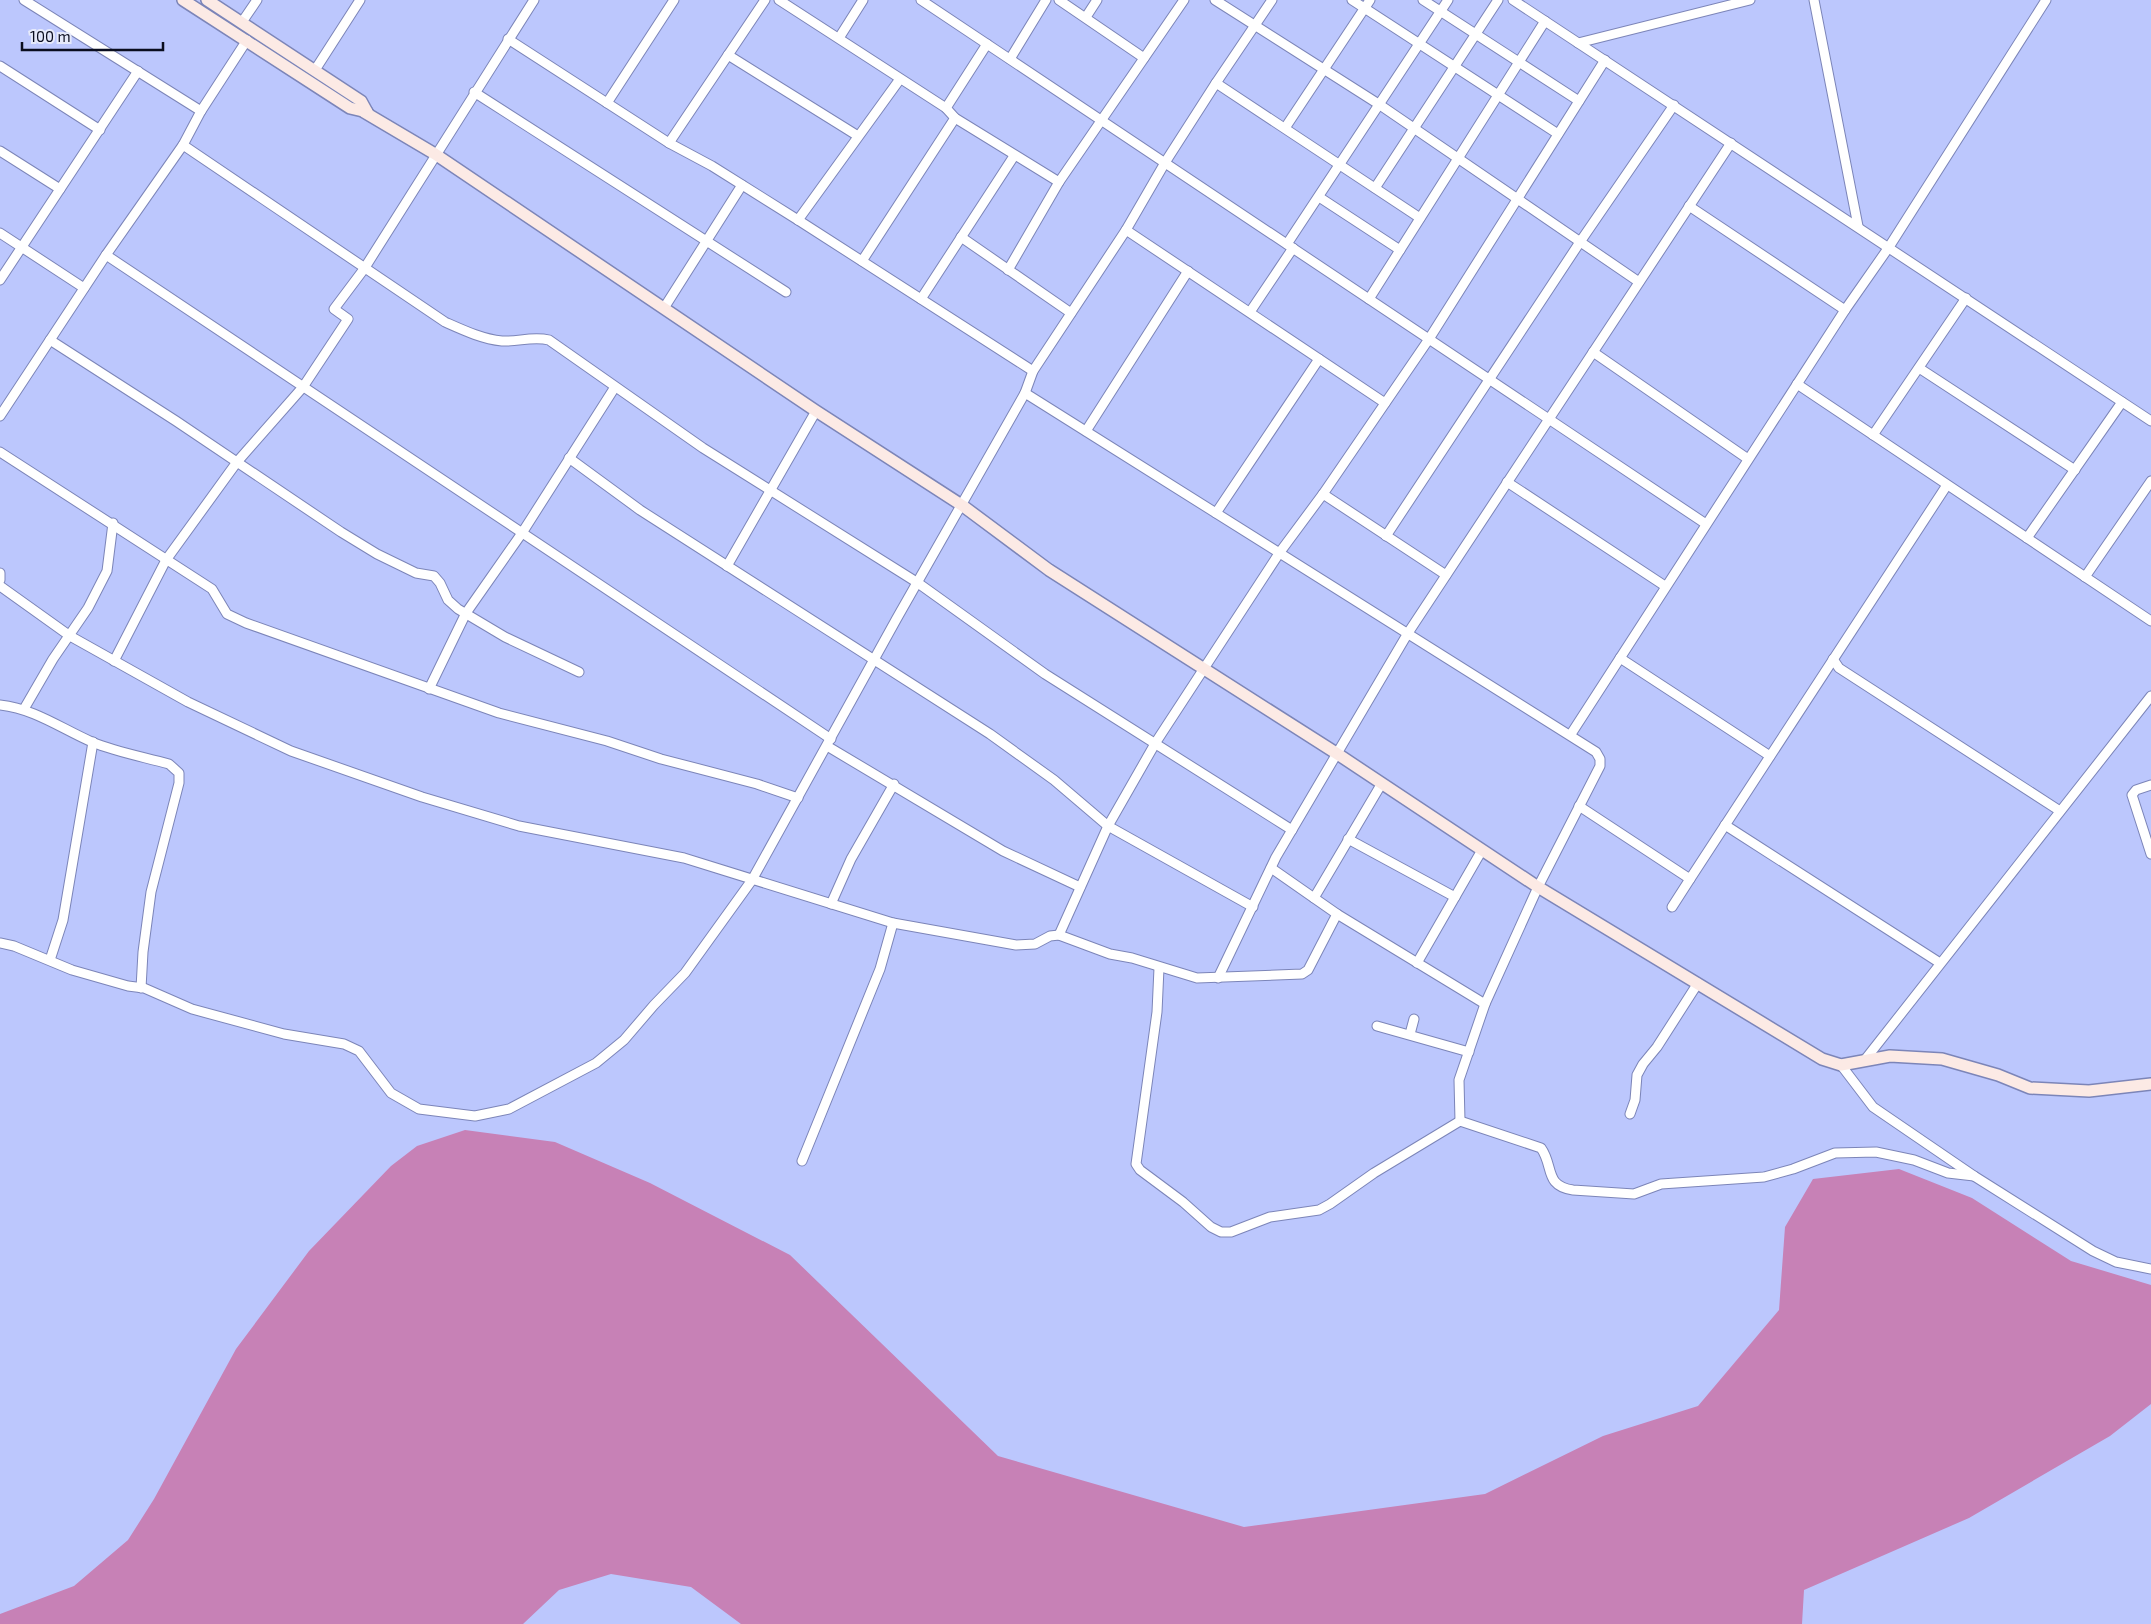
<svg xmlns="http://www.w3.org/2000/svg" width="2151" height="1624" font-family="'Exo 2',sans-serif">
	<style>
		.green { fill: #c781b6 }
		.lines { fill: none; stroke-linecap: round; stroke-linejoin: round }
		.street-casing { stroke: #7c85b8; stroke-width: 11 }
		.secondary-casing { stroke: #7c85b8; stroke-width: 14 }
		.street { stroke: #fff; stroke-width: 9 }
		.secondary { stroke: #fceae5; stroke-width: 11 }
	</style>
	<rect width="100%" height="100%" fill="#bcc7fd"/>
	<polygon class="green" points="465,1130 555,1142 650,1183 790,1255 998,1456 1244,1527 1485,1494 1603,1436 1698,1406 1779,1310 1785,1227 1813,1179 1899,1169 1972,1198 2071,1261 2151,1285 2151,1404 2110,1436 1969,1518 1804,1590 1802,1624 741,1624 691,1587 611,1574 559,1590 523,1624 0,1624 0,1614 74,1586 128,1540 154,1499 236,1349 309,1251 391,1166 417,1146"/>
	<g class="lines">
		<defs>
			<g id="street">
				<polyline points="24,0 201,111"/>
				<polyline points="779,0 946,108 955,118 1059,182"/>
				<polyline points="921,0 1706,524"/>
				<polyline points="1059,0 1144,58"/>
				<polyline points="1215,0 1380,105 1639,282"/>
				<polyline points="1352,0 1558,134"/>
				<polyline points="1423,0 1579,101"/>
				<polyline points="1513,0 2151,421"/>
				<polyline points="1814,0 1858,226"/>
				<polyline points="1086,17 1097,0"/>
				<polyline points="242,22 257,0"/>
				<polyline points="839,38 863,0"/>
				<polyline points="508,39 669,143 712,166 798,220 1033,371"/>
				<polyline points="1578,43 1750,0"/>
				<polyline points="728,55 858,136"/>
				<polyline points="1010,59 1046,0"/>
				<polyline points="0,66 100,130"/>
				<polyline points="315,70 360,0"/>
				<polyline points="1216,83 1420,218"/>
				<polyline points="474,92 786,292"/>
				<polyline points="607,103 674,0"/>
				<polyline points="946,108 987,44"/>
				<polyline points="1285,128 1370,0"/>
				<polyline points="669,143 765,0"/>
				<path d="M 183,145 L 445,322 C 463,330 482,339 502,341 C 518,342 532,336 549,340 L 703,448 L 918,583 L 1045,674 L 1292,830"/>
				<polyline points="0,151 60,189"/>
				<polyline points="1375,188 1498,0"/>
				<polyline points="1319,197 1400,250"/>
				<polyline points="1689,206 1845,310"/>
				<polyline points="798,220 900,79"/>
				<polyline points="1126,230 1385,403"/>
				<polyline points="0,233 84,288"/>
				<polyline points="961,237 1071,313"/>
				<polyline points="1287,244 1448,0"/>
				<polyline points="106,255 831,739"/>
				<polyline points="862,261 955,118"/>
				<polyline points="1008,270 1059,182 1184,0"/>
				<polyline points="0,280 138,71"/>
				<polyline points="921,299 1014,156"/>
				<polyline points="1369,299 1545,21"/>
				<polyline points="664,308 742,185"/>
				<polyline points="1250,312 1293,248"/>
				<polyline points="50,340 176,421 341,532 377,554 416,573 434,576 440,583 448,600 458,609 505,637 579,672"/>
				<polyline points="1593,352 1748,459"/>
				<polyline points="1919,368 2075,470"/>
				<polyline points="1797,384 2151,621"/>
				<polyline points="1025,393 1596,752 1600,759 1600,766 1538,887 1485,1004 1459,1080 1460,1121"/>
				<polyline points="0,416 106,255 183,145 201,111 247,40"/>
				<polyline points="1086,431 1188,271"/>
				<polyline points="1873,435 1966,298"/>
				<polyline points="0,452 212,589 227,614 246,623 499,713 607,741 661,759 757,784 798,798"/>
				<polyline points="569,458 640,510 990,734 1054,780 1108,826 1253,907"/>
				<polyline points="1507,482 1665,586"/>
				<polyline points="1323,494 1446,575"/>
				<polyline points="1216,513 1319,359"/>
				<polyline points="1386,536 1580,242 1674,105"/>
				<polyline points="2027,538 2122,402"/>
				<polyline points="727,566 816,411"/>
				<polyline points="0,573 0,580"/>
				<polyline points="2085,577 2151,481"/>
				<polyline points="0,586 70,636 188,702 291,751 422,797 519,826 684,858 893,923 1016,945 1035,944 1050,936 1059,935 1110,954 1132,958 1197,978 1302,974 1308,970 1337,914"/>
				<polyline points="1620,658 1770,756"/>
				<polyline points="1833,659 1839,668 2060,811"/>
				<polyline points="114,661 166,560 237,462 303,387 348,319 334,309 364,269 534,0"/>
				<polyline points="429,689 466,613 522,533 615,387"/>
				<path d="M 0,705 C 35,709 60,728 92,742 C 116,752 144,757 169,764 L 179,773 L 179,783 L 151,892 L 143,952 L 141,988"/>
				<polyline points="24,709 53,659 88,608 107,571 113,523"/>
				<polyline points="1571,734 1845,310 1889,247 2046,0"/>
				<polyline points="827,746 1003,851 1080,887"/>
				<polyline points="2151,785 2136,790 2132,795 2151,854"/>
				<polyline points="1579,806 1690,879 1947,485"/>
				<polyline points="1725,825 1940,963"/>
				<polyline points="1348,839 1455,897"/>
				<polyline points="1271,868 1337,914 1485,1004"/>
				<polyline points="1314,898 1382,783"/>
				<polyline points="831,904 851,859 894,784"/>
				<polyline points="1672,907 1690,879"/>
				<polyline points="1059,935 1108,826 1156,742 1280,552 1323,494 1429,339 1605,60"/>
				<polyline points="0,943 14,946 72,970 128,986 144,988 192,1009 284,1034 344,1044 359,1051 391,1093 419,1109 475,1116 509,1109 596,1063 624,1040 654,1005 685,973 752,880 897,618 1025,393 1033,371 1126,230 1166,161 1216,83 1272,0"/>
				<polyline points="50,960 63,920 93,742"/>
				<polyline points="1417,963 1482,850"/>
				<path d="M 1159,968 L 1157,1012 L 1136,1164 L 1140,1170 L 1183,1202 L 1211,1227 L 1221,1232 L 1231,1232 L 1270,1217 L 1319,1210 L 1330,1204 L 1374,1173 L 1460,1121 L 1541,1148 C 1554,1166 1544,1186 1573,1190 L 1634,1194 L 1661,1184 L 1764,1177 L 1793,1169 L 1835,1153 L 1876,1152 L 1914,1160 L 1948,1173 L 1974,1176"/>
				<polyline points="1218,978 1276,857 1408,633 1731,143"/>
				<polyline points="1377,1026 1469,1052"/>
				<polyline points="1410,1034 1414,1019"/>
				<polyline points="1864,1061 2151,696"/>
				<polyline points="1841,1065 1873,1107 1974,1176 2093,1251 2116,1262 2151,1269"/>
				<polyline points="1630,1114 1635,1100 1637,1075 1643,1064 1657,1047 1698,983"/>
				<polyline points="802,1161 880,969 893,923"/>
			</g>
			<g id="secondary">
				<polyline points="183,0 350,108 367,112"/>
				<polyline points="207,0 361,101 367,112"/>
				<polyline points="364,112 435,154 816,411 963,506 1049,570 1336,753 1538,887 1822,1059 1841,1065 1890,1056 1942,1059 1998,1075 2030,1088 2089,1091 2151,1084"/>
			</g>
		</defs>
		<use href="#street" class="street-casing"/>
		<use href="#secondary" class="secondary-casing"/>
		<use href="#street" class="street"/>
		<use href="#secondary" class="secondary"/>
	</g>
	<path d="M22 42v8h141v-8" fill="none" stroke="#0a0d1f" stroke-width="2.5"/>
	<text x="30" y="42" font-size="15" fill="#0a0d1f" stroke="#e6eafb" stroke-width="4" paint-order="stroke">100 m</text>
</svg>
